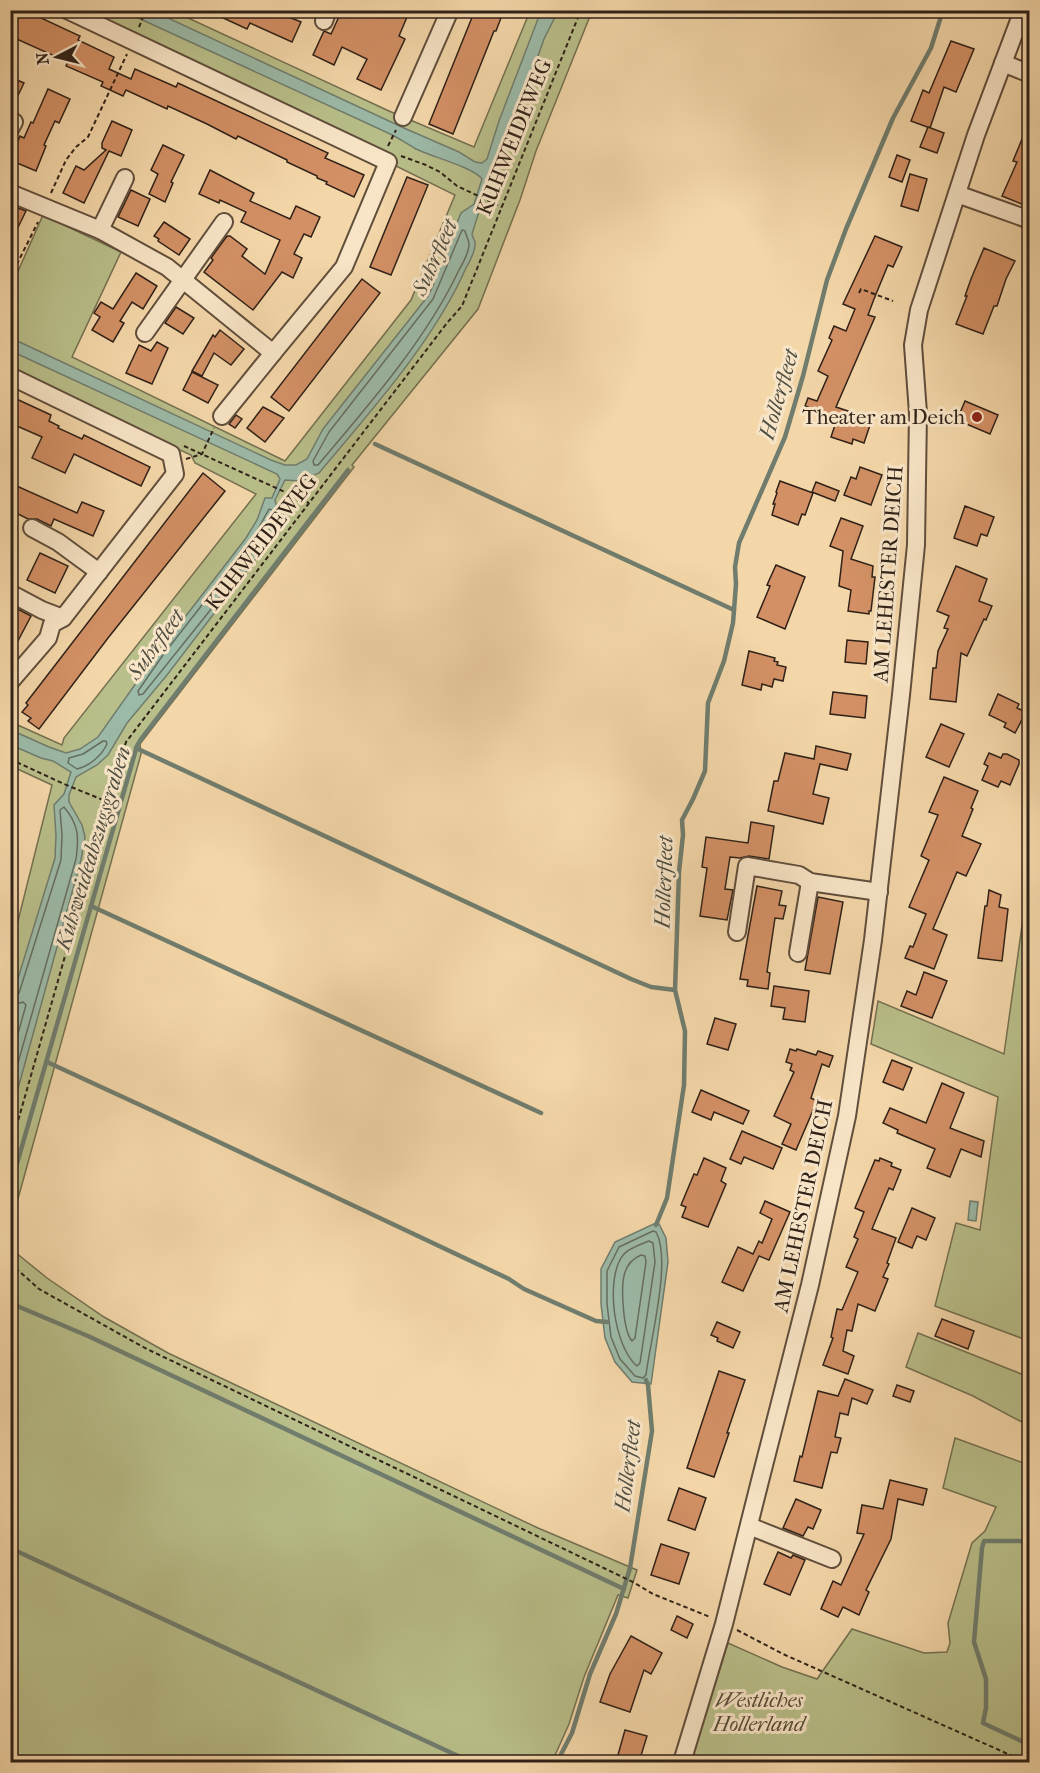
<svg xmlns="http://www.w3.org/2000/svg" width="1040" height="1773" font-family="'IM FELL French Canon',serif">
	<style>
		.green { fill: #b9bf8a; stroke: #747051; stroke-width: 1.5 }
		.water { fill: #9cbaa8; stroke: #707d6e; stroke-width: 1.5 }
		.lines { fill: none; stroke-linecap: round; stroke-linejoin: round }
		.shore { stroke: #666e60; stroke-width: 1.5 }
		.stream { stroke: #707d6e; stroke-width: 4.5 }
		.building { fill: #d39065; stroke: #2f2118; stroke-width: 1.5 }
		.minor-casing { stroke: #604e3c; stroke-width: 20 }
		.path { stroke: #2f2118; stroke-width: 2; stroke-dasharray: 4.5 3; stroke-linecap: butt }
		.minor { stroke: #f8e5c7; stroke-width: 16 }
		.poi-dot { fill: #8f2418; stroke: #f8e5c7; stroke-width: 2 }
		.labels { text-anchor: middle; stroke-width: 6; stroke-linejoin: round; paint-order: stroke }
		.street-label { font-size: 21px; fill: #2f2118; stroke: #f8e5c7 }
		.poi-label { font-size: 21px; fill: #2f2118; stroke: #f8e5c7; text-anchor: end }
		.park-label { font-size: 21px; font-style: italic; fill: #524834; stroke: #f8e5c7 }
		.water-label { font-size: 22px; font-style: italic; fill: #504f43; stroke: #f8e5c7 }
	</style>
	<rect width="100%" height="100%" fill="#f4d7a9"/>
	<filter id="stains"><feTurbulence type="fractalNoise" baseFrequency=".00333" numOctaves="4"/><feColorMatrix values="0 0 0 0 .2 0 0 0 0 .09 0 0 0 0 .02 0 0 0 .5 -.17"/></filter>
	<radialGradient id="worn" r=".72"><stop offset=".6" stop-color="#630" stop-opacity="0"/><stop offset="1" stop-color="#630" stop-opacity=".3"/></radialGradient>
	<g class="green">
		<polygon points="80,11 173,11 389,111 474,147 530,11 592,11 536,151 520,200 478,309 352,465 354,467 140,744 141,754 11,1224 11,949 52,785 11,766 11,722 62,745 64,738 256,494 195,463 191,455 11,371 11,287 43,215 121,252 72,357 285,461 411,300 455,195 394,165 395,158"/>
		<polygon points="1029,876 1029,1341 935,1306 956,1223 980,1230 998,1097 871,1044 878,1001 1004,1054"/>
		<polygon points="10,1248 47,1278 104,1317 168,1353 538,1528 637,1570 628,1598 618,1595 584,1677 569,1724 552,1762 11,1762"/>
		<polygon points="918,1333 1029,1377 1029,1425 1018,1420 973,1396 906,1367"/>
		<polygon points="955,1438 1029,1465 1029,1762 691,1762 728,1643 782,1667 817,1679 852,1629 924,1653 947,1652 950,1643 948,1623 972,1543 985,1531 996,1507 943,1488"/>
	</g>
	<g class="water">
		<path d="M 123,11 L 153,11 L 404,128 L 459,152 L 475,162 L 482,163 L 487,159 L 499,121 L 541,11 L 558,11 L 544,39 L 495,178 L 487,186 L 472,234 C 472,236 475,241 475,242 C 476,251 470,261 466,268 C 434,341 370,412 319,473 L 301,481 L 285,480 L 275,500 C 279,514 280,521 274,535 L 167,675 L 127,723 L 108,755 L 97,765 L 76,777 L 69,795 L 69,802 L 82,825 L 85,837 L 81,860 L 11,1114 L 11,1001 L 55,858 L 56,835 L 54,805 L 64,794 L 71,772 L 53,761 L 41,758 L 11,745 L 11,730 L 49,747 L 66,753 L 80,749 L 98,737 L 158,652 L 246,538 L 257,520 L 265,498 L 272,498 L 280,479 L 277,474 L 11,351 L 11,338 L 271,460 L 285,465 L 296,465 L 307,459 L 323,429 L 428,296 L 433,286 L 438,269 L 461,213 L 474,204 L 482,179 C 473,167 432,157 416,149 C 406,143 397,137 386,132 Z"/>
		<polygon points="970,1201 978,1202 976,1221 968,1220"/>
		<polygon points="658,1222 666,1238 668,1262 651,1384 632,1382 615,1362 605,1338 601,1304 601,1269 615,1242"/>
	</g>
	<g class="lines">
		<g class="shore">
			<path d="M 462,230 L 465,231 C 466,236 469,240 469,244 C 469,253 463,263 459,270 C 426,340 368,406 318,465 L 314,465 L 313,461 L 329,432 L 433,299 Z"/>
			<path d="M 269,509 L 272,510 C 275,518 272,524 268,532 L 208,613 L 143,694 L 139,695 L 138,691 L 163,655 L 251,542 Z"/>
			<path d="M 103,741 L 106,741 L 107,744 C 102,755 90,766 77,769 L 68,763 L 69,758 L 83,754 Z"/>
			<path d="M 10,998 L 16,997 L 19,993 L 61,860 L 62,835 L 60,810 L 64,807 C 79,825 79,837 76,859 L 10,1091"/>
			<polyline points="10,1006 23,1002 26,1005 10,1062"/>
			<path d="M 653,1231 L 656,1232 C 672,1260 650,1341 646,1375 L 643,1378 L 635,1376 L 620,1359 L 611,1337 L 607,1304 L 607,1271 L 619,1247 Z"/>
			<path d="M 649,1241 L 653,1243 L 655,1262 L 640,1363 L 637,1366 C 614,1347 604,1277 624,1254 C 629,1248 642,1244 649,1241 Z"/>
			<path d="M 641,1255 L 645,1256 L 646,1262 L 635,1338 L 632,1341 C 623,1331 621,1289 624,1276 C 626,1265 632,1259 641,1255 Z"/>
		</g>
		<g class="stream">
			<polyline points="375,444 734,610"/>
			<polyline points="136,748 631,979 651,987 675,990"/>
			<polyline points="91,906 541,1113"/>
			<polyline points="47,1062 151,1110 509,1279 524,1289 596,1321 607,1322"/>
			<polyline points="10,1188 137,746 141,739 348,470"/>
			<polyline points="656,1225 667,1198 684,1085 685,1031 675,990 679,872 683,835 682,820 693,799 705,771 708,703 724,661 733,623 736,584 735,567 739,543 785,437 803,376 827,280 846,229 893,118 931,48 943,10"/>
			<polyline points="10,1303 88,1336 624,1589"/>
			<polyline points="1030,1545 1020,1541 984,1541 982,1548 974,1642 986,1679 986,1708 983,1723 1030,1745"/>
			<polyline points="10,1548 471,1762"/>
			<polyline points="557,1762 572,1733 590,1674 616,1614 630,1568 652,1431 648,1385 646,1380"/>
		</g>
	</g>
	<g class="building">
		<polygon points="13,10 24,10 80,36 78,40 114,57 109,69 131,79 135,69 176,87 178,83 328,153 325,158 364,175 354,197 326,184 327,182 317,178 317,176 287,162 287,160 248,141 238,136 236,139 207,124 168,106 167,109 126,90 123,96 101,86 103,82 66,66 68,62 10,36 10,17"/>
		<polygon points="206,10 292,10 289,17 301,22 292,42 250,23 247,29"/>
		<polygon points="342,10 410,10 399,36 405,39 381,90 357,79 367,59 342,47 334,65 313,55 324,31 331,34"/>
		<polygon points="475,10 504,10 496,31 494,31 453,134 429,124"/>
		<polygon points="951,41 974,49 956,92 944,87 930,128 911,121 923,90 929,93"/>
		<polygon points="10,77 24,83 10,112"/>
		<polygon points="48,89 70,99 59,123 55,121 44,145 46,146 36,171 10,160 20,136 24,138 31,122 33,123"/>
		<polygon points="112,121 132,130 121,156 109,151 84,203 63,193 76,166 84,170 106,150 102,148 102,143"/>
		<polygon points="1029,122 1029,207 1002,196 1017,162 1013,161"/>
		<polygon points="928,127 944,133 937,153 920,147"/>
		<polygon points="163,145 184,155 171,182 173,183 165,202 149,194 158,174 151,170"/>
		<polygon points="897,155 910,160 902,182 889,177"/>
		<polygon points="210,170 254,193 250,201 290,219 296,206 320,217 311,237 304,234 294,254 302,258 293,278 282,272 253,310 204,272 213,260 211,258 227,236 230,236 247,249 242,256 265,274 280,240 241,222 246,212 220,200 219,203 199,194"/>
		<polygon points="910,174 927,179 918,211 901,206"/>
		<polygon points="407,177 428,185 391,275 370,267"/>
		<polygon points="131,190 150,199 138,226 118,217"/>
		<polygon points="10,205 26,211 10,244"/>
		<polygon points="164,222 190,239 179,255 158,241 159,239 154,236"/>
		<polygon points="875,236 902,247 893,267 888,265 874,299 868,315 875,317 836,407 872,419 864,443 853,439 852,444 831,437 837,419 805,406 808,398 817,401 828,376 818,371 832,340 829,338 834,326 846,331 855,309 843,304"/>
		<polygon points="984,248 1015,261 1006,279 997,306 994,306 983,334 956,324 967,296 965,296 971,279"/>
		<polygon points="136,273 157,286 143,309 132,302 120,321 124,323 113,342 92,330 100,317 94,313 101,302 113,309"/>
		<polygon points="362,279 380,293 289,411 271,397"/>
		<polygon points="176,307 194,318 183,334 165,323"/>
		<polygon points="220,330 244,349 231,365 214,353 202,376 192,371 213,335 215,337"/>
		<polygon points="157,342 168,348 152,384 126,373 139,345 151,351"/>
		<polygon points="192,372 218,385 208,403 183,390"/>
		<polygon points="10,396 51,415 49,421 59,426 58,428 82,439 84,435 150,467 141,486 74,454 65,473 32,458 42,437 10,423"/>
		<polygon points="965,401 998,415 990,434 957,420"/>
		<polygon points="263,407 284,418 265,442 247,428"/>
		<polygon points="236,415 242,419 235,428 229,424"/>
		<polygon points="860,467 882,475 871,505 844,495 851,477 856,479"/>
		<polygon points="203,473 225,491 108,638 39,729 28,721 31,718 22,712 28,705 26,703"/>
		<polygon points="780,481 813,493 805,515 802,514 798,525 772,515 775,504 773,504 777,493 776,492"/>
		<polygon points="816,482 839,491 835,501 812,492"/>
		<polygon points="10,483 77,513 82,502 104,511 93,536 54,519 51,526 37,519 28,519 10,510"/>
		<polygon points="965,506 994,517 987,536 981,534 977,546 954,538"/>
		<polygon points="841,518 863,526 851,559 873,566 872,577 875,577 871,611 869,611 869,614 848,611 851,590 839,586 843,551 830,546"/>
		<polygon points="40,553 68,566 55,593 27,580"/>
		<polygon points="776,565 805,577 785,629 757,617 770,586 767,585"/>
		<polygon points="956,566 987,579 979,601 992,606 986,620 984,619 967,656 961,653 956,702 930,699 933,668 936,668 938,651 948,629 944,628 949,616 937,611"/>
		<polygon points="10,605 31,616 10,656"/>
		<polygon points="847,640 868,642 866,664 845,662"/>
		<polygon points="749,651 775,658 774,661 778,662 777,665 786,667 783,681 774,679 772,687 762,684 761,690 742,685"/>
		<polygon points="833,692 867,696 865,718 830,714"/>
		<polygon points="998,694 1019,704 1017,708 1026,712 1015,733 1004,727 1006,723 989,715"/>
		<polygon points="941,724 964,734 949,767 926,757"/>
		<polygon points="816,746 851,754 847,770 820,764 813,794 829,798 823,824 768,811 774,781 778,781 785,753 814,759"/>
		<polygon points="989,753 1001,758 1003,754 1007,754 1019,760 1019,764 1010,785 1001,781 998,787 982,780 988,766 984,764"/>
		<polygon points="944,777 978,791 971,808 973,809 962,836 981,844 966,876 957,872 933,929 947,935 934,969 905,958 910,946 913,947 926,914 909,907 929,860 921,856 938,815 929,812"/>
		<polygon points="751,822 774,826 769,859 749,856 740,858 730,857 725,889 733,890 727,920 700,916 707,868 702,867 706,837 748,843"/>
		<polygon points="757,886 782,891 779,905 786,906 783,919 775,918 767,972 770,973 768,989 747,986 748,980 740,979"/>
		<polygon points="989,890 1001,895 999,907 1008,909 1002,961 978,958 985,906 987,906"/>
		<polygon points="818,897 843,902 830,974 805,970"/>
		<polygon points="924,972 947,981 932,1018 901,1006 907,991 916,995"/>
		<polygon points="774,986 809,991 805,1022 783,1019 785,1008 771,1006"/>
		<polygon points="715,1018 736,1024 728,1050 707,1044"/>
		<polygon points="790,1049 796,1051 797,1049 816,1055 818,1051 833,1056 829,1067 822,1064 811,1098 817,1101 796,1150 782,1144 791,1124 774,1116 794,1072 790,1070 792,1064 786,1062"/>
		<polygon points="892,1060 912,1068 903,1090 883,1082"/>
		<polygon points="942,1083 964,1093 950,1128 984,1141 981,1157 961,1149 950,1177 927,1168 935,1149 897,1133 898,1130 883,1123 890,1108 926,1123"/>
		<polygon points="701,1090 749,1111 743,1124 714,1112 711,1120 692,1112"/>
		<polygon points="742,1131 782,1148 773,1169 744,1157 741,1164 730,1159"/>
		<polygon points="704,1158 726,1168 721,1181 726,1184 708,1227 682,1217 686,1207 681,1205 694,1174 697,1175"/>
		<polygon points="880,1158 892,1163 891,1166 901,1170 893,1190 889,1188 872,1229 896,1238 887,1263 889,1264 883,1277 888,1279 875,1311 858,1304 852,1331 847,1330 843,1351 854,1356 848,1374 823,1365 833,1338 831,1337 837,1309 842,1310 858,1272 846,1267 858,1239 854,1237 864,1212 855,1208 875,1160 879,1161"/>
		<polygon points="765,1201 790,1212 769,1260 759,1256 743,1291 722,1282 738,1247 753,1254 759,1241 762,1243 772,1219 760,1213"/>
		<polygon points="912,1208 935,1218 926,1240 917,1236 912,1248 898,1242"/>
		<polygon points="942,1319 974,1331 968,1349 935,1336"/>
		<polygon points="717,1322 740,1332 733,1348 717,1341 718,1338 711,1335"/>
		<polygon points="719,1371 745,1380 727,1433 729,1433 714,1477 687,1468"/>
		<polygon points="845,1379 873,1390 867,1404 852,1398 848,1415 840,1413 835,1437 841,1438 837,1453 831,1452 822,1488 794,1481 800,1456 802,1457 818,1391 838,1396"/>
		<polygon points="897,1385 914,1391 910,1402 893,1396"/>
		<polygon points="890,1480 927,1489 923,1505 898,1499 891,1539 866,1590 869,1592 859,1615 843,1607 838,1617 821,1609 833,1581 841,1585 864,1534 857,1533 862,1505 883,1509"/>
		<polygon points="679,1488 706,1498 695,1530 668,1520"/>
		<polygon points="796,1499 821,1510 813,1529 808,1527 803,1536 783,1528"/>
		<polygon points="661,1544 689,1553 679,1584 651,1575"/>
		<polygon points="778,1552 791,1558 793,1555 805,1560 790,1595 764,1584"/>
		<polygon points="677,1616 693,1624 687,1638 671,1630"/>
		<polygon points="631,1636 662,1653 651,1674 644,1670 630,1712 600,1702 610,1674"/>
		<polygon points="625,1730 647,1736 639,1762 616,1762"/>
	</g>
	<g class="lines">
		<defs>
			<g id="minor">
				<polyline points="324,21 328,10"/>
				<polyline points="1003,63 1030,74"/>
				<polyline points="403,117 450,10"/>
				<polyline points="10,129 14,122"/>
				<polyline points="10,193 100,230 167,267 273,353 344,267 388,162 67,10"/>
				<polyline points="957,194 1030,220"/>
				<polyline points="100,230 125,178"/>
				<polyline points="145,333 224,222"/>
				<polyline points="10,376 171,454 175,474 63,618 52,624 48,638 10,682"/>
				<polyline points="222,416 273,353"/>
				<polyline points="32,528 58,542 99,572"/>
				<polyline points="10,593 42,610 63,618"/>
				<polyline points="737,932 747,866 799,875 810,882 879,892"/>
				<polyline points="798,953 810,882"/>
				<polyline points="749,1526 832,1559"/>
				<polyline points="682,1762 724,1624 761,1477 810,1285 847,1116 873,940 901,695 916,545 918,413 913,345 919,310 976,135 1023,10"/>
			</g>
		</defs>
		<use href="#minor" class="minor-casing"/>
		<g class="path">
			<polyline points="139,27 146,10"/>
			<polyline points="388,146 396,130"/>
			<polyline points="401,156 426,165 440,172 457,186 502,207"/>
			<polyline points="51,193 66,160 76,147 88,137 127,54"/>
			<polyline points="10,278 38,222"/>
			<polyline points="859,293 861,289 893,301"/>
			<polyline points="184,446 309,503"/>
			<polyline points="186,459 202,454 214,428"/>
			<polyline points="10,759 64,784 108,802"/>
			<polyline points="10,1149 126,742 447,323 462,306 581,10"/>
			<polyline points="10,1263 39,1289 145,1348 633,1582 653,1594 710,1617"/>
			<polyline points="737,1630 783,1654 1026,1762"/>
		</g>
		<use href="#minor" class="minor"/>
	</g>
	<circle class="poi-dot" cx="977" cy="417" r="6"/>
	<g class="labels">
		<g class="street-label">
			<text transform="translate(514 137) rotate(-68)" y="7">KUHWEIDEWEG</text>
			<text transform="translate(261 542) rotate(-52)" y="7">KUHWEIDEWEG</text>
			<text transform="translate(888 574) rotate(-86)" y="7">AM LEHESTER DEICH</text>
			<text transform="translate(803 1206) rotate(-78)" y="7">AM LEHESTER DEICH</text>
		</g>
		<g class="poi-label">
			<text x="965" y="424">Theater am Deich</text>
		</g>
		<g class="park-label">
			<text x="759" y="1707">Westliches<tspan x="759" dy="24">Hollerland</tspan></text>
		</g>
		<g class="water-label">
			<text transform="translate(434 257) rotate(-66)" y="8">Suhrfleet</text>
			<text transform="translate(778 394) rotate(-74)" y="8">Hollerfleet</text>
			<text transform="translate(155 644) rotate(-54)" y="8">Suhrfleet</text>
			<text transform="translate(92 848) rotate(-73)" y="8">Kuhweideabzugsgraben</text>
			<text transform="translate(663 882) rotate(-88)" y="8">Hollerfleet</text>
			<text transform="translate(627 1466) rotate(-83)" y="8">Hollerfleet</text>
		</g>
	</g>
	<rect width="1040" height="1773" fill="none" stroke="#f4d7a9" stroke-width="36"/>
	<rect x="12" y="12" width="1016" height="1749" fill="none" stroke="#2f2118" stroke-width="3"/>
	<rect x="18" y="18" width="1004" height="1737" fill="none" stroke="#2f2118" stroke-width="1.5"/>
	<g transform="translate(57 57) rotate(263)" stroke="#f8e5c7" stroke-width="4.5" paint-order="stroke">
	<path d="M0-4.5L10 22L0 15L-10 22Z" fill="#2f2118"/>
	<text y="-9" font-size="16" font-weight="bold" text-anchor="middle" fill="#2f2118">N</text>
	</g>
	<rect width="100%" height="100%" filter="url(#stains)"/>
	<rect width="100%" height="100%" fill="url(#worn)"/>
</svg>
